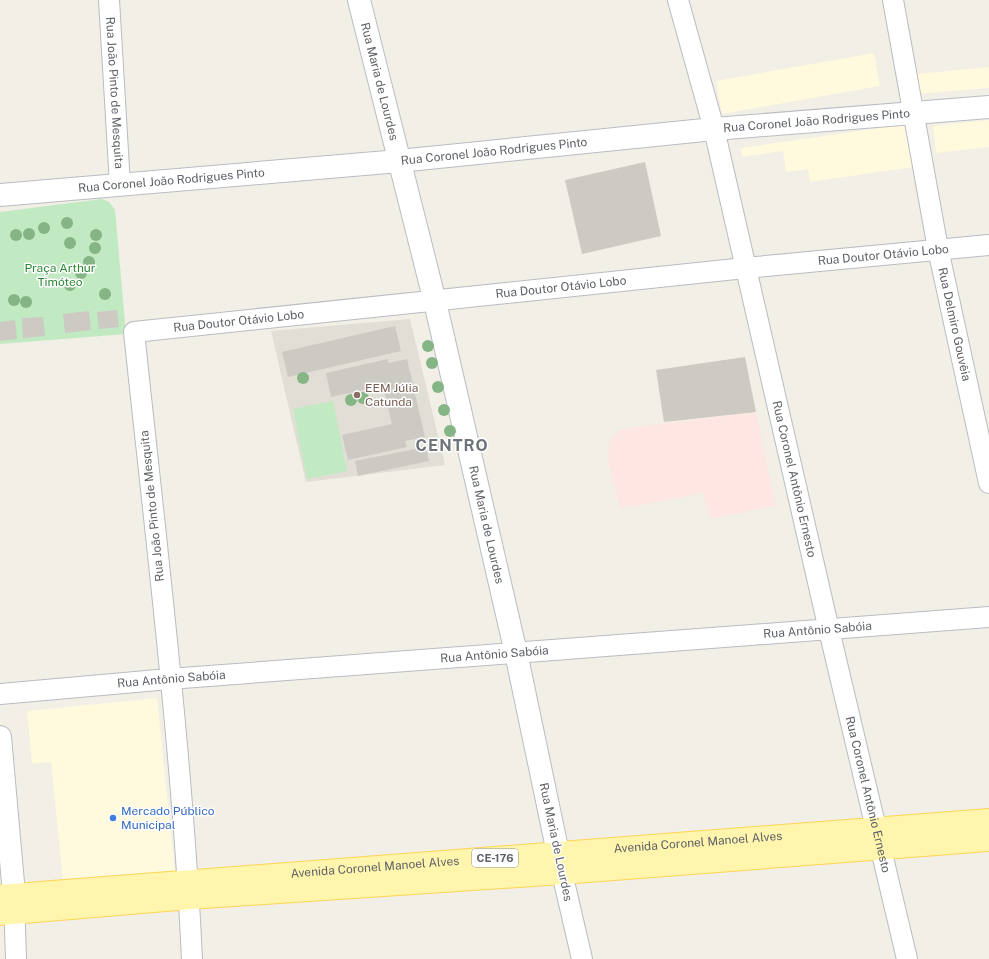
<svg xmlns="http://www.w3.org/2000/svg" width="989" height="959" font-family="'Public Sans',sans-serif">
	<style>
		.commercial { fill: #fff9dd }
		.education { fill: #e1ded5 }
		.medical { fill: #fee6e3 }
		.green { fill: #c1eac3 }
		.building { fill: #cccac3 }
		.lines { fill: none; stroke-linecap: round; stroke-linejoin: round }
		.street-casing { stroke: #b9bcc1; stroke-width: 22 }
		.secondary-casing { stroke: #b9bdc3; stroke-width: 24 }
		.primary-casing { stroke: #fdd454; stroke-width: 24 }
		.street { stroke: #fff; stroke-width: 20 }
		.secondary { stroke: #fff; stroke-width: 22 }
		.primary { stroke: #fff5ad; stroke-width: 22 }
		.tree { fill: #86b585 }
		.education-dot { fill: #8d6e63; stroke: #fff; stroke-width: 1.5 }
		.shop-dot { fill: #3f7fe0; stroke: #fff; stroke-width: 1.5 }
		.labels { text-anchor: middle; stroke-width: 3; stroke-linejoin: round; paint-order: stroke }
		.shield { fill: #fff; stroke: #8e9195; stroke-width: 1 }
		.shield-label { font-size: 11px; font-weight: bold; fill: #5e6268 }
		.street-label { font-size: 12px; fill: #5e6268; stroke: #fff }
		.park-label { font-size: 12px; fill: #2e8636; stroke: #fff }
		.education-label { font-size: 12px; fill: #785e54; stroke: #fff; text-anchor: start }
		.shop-label { font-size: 12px; fill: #366cbe; stroke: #fff; text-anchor: start }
		.district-label { font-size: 16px; font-weight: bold; letter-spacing: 1px; fill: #6e747a; stroke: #fff }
	</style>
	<rect width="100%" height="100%" fill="#f1efe6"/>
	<g class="commercial">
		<polygon points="874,53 880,86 722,114 716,81"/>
		<polygon points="989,67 989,88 918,94 916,74"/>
		<polygon points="989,120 989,147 936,153 933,126"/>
		<polygon points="906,124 913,167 810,182 808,169 786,172 783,151 742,157 741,148"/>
		<polygon points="157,698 175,872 63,882 51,762 32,764 27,711"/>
	</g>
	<polygon class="education" points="410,319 445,465 306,482 271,331"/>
	<polygon class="medical" points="756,412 776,506 710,519 703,493 620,509 607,457 610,440 621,429"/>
	<g class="green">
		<polygon points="102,199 109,202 115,210 126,334 0,344 0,212"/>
		<polygon points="333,401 347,471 307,479 293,409"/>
	</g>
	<g class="building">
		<polygon points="645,162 661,236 582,254 565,180"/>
		<polygon points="117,310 119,327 99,329 97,312"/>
		<polygon points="89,311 91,330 65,333 63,314"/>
		<polygon points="43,317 45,336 23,338 22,318"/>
		<polygon points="15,320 17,339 0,341 0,322"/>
		<polygon points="395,326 401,351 288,377 282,352"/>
		<polygon points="745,357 756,412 664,422 656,370"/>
		<polygon points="388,359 388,363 407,359 425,437 405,441 407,447 348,460 342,435 392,424 383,386 331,397 326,373"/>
		<polygon points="426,447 429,461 358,476 355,461"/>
	</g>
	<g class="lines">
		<defs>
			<g id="street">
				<path id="s1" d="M 109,0 L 120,185"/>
				<path id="s2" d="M 678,0 L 714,129 L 829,630 L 907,959"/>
				<path id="s3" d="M 893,0 L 938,249 L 989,483"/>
				<path id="s4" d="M 0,694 L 169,679 L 989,617"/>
				<polyline points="562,873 582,959"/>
				<polyline points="14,896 16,959"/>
				<path id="s5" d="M 192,959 C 182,750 156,541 134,332 L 745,268 L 989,245"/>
			</g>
			<g id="secondary">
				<path id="s6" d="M 359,0 L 435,302 L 516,653 L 562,872"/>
				<path id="s7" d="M 0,195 L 399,161 L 714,129 L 989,107"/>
				<polyline points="0,737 14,894"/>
			</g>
			<g id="primary">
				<path id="s8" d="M 0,896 L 989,820"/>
				<polyline points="0,914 189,898 562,873 989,840"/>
			</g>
		</defs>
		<use href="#street" class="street-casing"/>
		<use href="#secondary" class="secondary-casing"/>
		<use href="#primary" class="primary-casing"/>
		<use href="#street" class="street"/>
		<use href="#secondary" class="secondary"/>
		<use href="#primary" class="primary"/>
	</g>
	<g class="tree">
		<circle cx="67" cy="223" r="6"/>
		<circle cx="44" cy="228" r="6"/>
		<circle cx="29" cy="234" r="6"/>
		<circle cx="16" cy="235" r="6"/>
		<circle cx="96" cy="235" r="6"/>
		<circle cx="70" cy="243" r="6"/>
		<circle cx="95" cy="248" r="6"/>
		<circle cx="89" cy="262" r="6"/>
		<circle cx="81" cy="273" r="6"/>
		<circle cx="70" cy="285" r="6"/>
		<circle cx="105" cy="294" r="6"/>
		<circle cx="14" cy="300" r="6"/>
		<circle cx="26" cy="302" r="6"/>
		<circle cx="428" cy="346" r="6"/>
		<circle cx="432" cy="363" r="6"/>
		<circle cx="303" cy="378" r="6"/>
		<circle cx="438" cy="387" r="6"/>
		<circle cx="363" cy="398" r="6"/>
		<circle cx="351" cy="400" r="6"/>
		<circle cx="444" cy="410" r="6"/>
		<circle cx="450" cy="431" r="6"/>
	</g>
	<circle class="education-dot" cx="357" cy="395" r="4"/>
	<circle class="shop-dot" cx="113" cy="818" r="4"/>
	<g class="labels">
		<rect class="shield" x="472" y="849" width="46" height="18" rx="3"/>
		<g class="shield-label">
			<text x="495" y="862">CE-176</text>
		</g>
		<g class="street-label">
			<text dy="4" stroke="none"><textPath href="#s6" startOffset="84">Rua Maria de Lourdes</textPath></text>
			<text dy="4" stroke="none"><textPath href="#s1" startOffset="93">Rua João Pinto de Mesquita</textPath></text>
			<text dy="4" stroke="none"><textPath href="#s7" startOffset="820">Rua Coronel João Rodrigues Pinto</textPath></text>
			<text dy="4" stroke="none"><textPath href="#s7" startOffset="496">Rua Coronel João Rodrigues Pinto</textPath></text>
			<text dy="4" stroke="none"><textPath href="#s7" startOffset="172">Rua Coronel João Rodrigues Pinto</textPath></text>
			<text dy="4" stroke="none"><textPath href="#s5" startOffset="1383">Rua Doutor Otávio Lobo</textPath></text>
			<text dy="4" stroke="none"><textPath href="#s5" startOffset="1059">Rua Doutor Otávio Lobo</textPath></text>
			<text dy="4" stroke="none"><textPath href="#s5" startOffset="735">Rua Doutor Otávio Lobo</textPath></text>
			<text dy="4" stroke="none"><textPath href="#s3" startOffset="330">Rua Delmiro Gouvêia</textPath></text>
			<text dy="4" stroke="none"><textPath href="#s2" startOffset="493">Rua Coronel Antônio Ernesto</textPath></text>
			<text transform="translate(152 506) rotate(-96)" y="4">Rua João Pinto de Mesquita</text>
			<text dy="4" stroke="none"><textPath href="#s6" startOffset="540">Rua Maria de Lourdes</textPath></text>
			<text dy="4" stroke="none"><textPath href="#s4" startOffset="820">Rua Antônio Sabóia</textPath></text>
			<text dy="4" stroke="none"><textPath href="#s4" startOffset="496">Rua Antônio Sabóia</textPath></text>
			<text dy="4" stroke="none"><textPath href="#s4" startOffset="172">Rua Antônio Sabóia</textPath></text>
			<text dy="4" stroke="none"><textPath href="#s2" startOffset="817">Rua Coronel Antônio Ernesto</textPath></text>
			<text transform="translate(556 842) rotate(78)" y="4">Rua Maria de Lourdes</text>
			<text dy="4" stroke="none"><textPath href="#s8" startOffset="700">Avenida Coronel Manoel Alves</textPath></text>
			<text dy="4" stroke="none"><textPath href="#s8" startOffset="376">Avenida Coronel Manoel Alves</textPath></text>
		</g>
		<g class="park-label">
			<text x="60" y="272">Praça Arthur<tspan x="60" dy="14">Timóteo</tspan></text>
		</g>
		<g class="education-label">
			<text x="365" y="392">EEM Júlia<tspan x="365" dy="14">Catunda</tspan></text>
		</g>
		<g class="shop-label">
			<text x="121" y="815">Mercado Público<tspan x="121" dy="14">Municipal</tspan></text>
		</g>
		<g class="district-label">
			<text x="452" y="451">CENTRO</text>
		</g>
	</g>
</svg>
